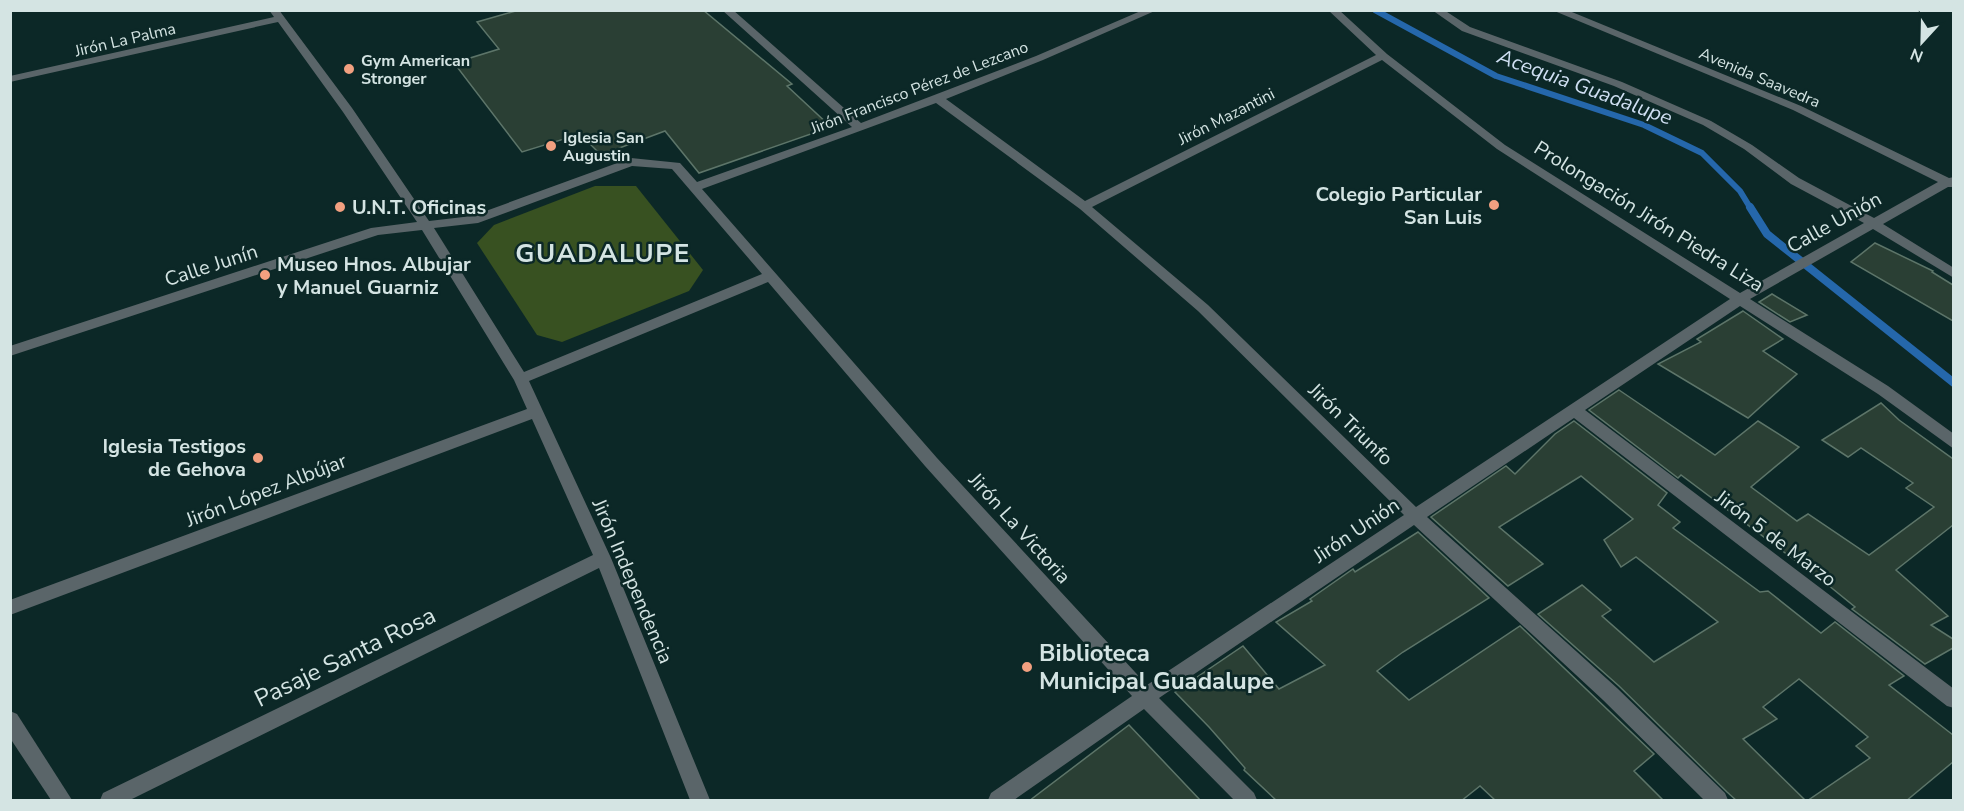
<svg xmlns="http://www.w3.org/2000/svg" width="1964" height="811" font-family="'Nunito Sans',sans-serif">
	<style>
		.green { fill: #385121 }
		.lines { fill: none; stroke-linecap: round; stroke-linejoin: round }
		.stream-far1 { stroke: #2567ab; stroke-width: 6 }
		.stream { stroke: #2567ab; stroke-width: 8 }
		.building { fill: #2a3f34; stroke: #5d7569; stroke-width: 1.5 }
		.minor { fill: #5a6569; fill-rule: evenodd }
		.poi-dot { fill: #f2a080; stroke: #0c2827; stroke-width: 2 }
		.labels { text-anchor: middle; stroke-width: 5; stroke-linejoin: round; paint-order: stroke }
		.far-street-label { font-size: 16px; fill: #d4e4e3; stroke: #0c2827 }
		.far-poi-label { font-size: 16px; font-weight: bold; fill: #d4e4e3; stroke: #0c2827; text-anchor: start }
		.poi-label { font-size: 20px; font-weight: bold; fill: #d4e4e3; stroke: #0c2827; text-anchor: end }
		.street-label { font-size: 20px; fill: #d4e4e3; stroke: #0c2827 }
		.water-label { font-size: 21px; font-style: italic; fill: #cfdff2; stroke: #0c2827 }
		.near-poi-label { font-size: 24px; font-weight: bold; fill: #d4e4e3; stroke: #0c2827; text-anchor: start }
		.near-street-label { font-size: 24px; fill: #d4e4e3; stroke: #0c2827 }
		.district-label { font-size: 26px; font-weight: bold; letter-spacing: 1.5px; fill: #d4e4e3; stroke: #0c2827 }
	</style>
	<rect width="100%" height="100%" fill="#0c2827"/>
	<polygon class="green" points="595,186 636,186 703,270 689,291 562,342 537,335 477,243 494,225"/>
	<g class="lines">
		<polyline class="stream-far1" points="1375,10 1496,76 1644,125 1702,153 1740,191 1751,209"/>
		<polyline class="stream" points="1750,207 1767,234 1954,383"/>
	</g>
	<g class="building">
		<polygon points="519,10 703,10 792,84 787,86 831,127 699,173 665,131 601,155 580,134 522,152 454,63 499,49 477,22"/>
		<polygon points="1875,243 1933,271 1932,272 1953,285 1953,321 1851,262"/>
		<polygon points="1772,294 1807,315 1790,322 1759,302"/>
		<polygon points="1743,311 1783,339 1763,351 1797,374 1748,418 1658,364 1701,342 1697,339"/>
		<polygon points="1619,390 1715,455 1758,421 1799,447 1751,487 1797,521 1808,514 1869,555 1934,507 1906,488 1913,483 1861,448 1848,457 1822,440 1881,403 1899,420 1953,459 1953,525 1896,570 1948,616 1931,625 1953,639 1953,648 1925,664 1852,609 1855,607 1828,585 1681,475 1678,478 1589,410"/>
		<polygon points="1574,421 1667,493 1658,505 1680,522 1673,528 1760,592 1768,591 1821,633 1835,622 1904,676 1889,685 1953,735 1953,762 1906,801 1807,801 1870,758 1856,746 1868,737 1799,679 1763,707 1777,719 1743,739 1806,801 1737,801 1727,792 1619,686 1538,614 1582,585 1611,610 1602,616 1654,662 1718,622 1636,557 1621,567 1604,540 1633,519 1581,476 1499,527 1543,564 1508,586 1431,517 1506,466 1515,474 1555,434"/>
		<polygon points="1418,532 1489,598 1403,652 1377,671 1409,700 1520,626 1654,754 1634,771 1664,801 1496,801 1480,786 1461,801 1277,801 1244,770 1245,768 1209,727 1175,692 1243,646 1279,689 1325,665 1276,622 1312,601 1310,599 1353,569 1355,572"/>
		<polygon points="1129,725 1201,801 1029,801"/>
	</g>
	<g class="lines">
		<g class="minor">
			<path d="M 269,10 L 279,10 L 352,108 L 429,221 L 472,216 L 631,158 L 680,163 L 697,182 L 852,127 L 722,10 L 733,10 L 861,123 L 1036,56 L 1143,10 L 1157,10 L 1043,60 L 946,99 L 1085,201 L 1376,55 L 1328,10 L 1339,10 L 1387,54 L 1505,145 L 1740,293 L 1864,223 L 1791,184 L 1744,149 L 1703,125 L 1614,86 L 1462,31 L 1432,10 L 1444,10 L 1470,27 L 1622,82 L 1711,121 L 1752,145 L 1799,178 L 1874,218 L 1938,182 L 1793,110 L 1552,10 L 1567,10 L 1801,106 L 1949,178 L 1954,177 L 1954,187 L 1948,187 L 1883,224 L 1954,268 L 1954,278 L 1873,229 L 1750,299 L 1888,386 L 1954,434 L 1954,449 L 1878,394 L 1740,306 L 1585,410 L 1954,689 L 1954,708 L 1947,706 L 1574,418 L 1427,517 L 1617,688 L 1725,793 L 1728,800 L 1704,800 L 1603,700 L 1414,525 L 1159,698 L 1254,793 L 1257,800 L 1234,800 L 1144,709 L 1014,800 L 988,800 L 991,793 L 1132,696 L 925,466 L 768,282 L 529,381 L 611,558 L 710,800 L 690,800 L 599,568 L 130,800 L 100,800 L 103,793 L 593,555 L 532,419 L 10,615 L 10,600 L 527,409 L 514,380 L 422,230 L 378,235 L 10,356 L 10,346 L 371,228 L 417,222 L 343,112 L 278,22 L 10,82 L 10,76 L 274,17 ZM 1382,60 L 1497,149 L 1730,299 L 1416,507 L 1208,305 L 1092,207 ZM 936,103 L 1080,209 L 1198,311 L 1404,515 L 1147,685 L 937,458 L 702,189 ZM 632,166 L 672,169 L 762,274 L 524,372 L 434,228 L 478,223 Z"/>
			<polygon points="10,711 17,714 72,800 51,800 10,738"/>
		</g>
	</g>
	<g class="poi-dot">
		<circle cx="349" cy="69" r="6"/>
		<circle cx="551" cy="146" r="6"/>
		<circle cx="1494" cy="205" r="6"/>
		<circle cx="340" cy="207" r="6"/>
		<circle cx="265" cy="275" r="6"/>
		<circle cx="258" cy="458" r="6"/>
		<circle cx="1027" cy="667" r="6"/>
	</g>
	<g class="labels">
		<g class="far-street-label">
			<text transform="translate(125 39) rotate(-13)" y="6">Jirón La Palma</text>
			<text transform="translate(1760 77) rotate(23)" y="6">Avenida Saavedra</text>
			<text transform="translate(919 87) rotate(-21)" y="6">Jirón Francisco Pérez de Lezcano</text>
			<text transform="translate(1226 116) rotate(-27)" y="6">Jirón Mazantini</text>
		</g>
		<g class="far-poi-label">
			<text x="361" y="66">Gym American<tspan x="361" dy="18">Stronger</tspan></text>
			<text x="563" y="143">Iglesia San<tspan x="563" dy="18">Augustin</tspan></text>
		</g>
		<g class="poi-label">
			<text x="1482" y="201">Colegio Particular<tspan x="1482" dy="23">San Luis</tspan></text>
			<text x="352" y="214" text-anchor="start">U.N.T. Oficinas</text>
			<text x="277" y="271" text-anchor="start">Museo Hnos. Albujar<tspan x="277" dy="23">y Manuel Guarniz</tspan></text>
			<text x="246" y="453">Iglesia Testigos<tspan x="246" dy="23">de Gehova</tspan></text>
		</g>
		<g class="street-label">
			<text transform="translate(1649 216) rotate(32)" y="7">Prolongación Jirón Piedra Liza</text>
			<text transform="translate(1834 222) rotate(-29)" y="7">Calle Unión</text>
			<text transform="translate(211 265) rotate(-18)" y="7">Calle Junín</text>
			<text transform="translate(1351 424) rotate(44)" y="7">Jirón Triunfo</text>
			<text transform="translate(266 490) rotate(-21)" y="7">Jirón López Albújar</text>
			<text transform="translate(1020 528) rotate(48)" y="7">Jirón La Victoria</text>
			<text transform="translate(1356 530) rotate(-34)" y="7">Jirón Unión</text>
			<text transform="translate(1776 538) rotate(37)" y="7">Jirón 5 de Marzo</text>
			<text transform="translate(633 581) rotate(67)" y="7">Jirón Independencia</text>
		</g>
		<g class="water-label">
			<text transform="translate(1585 87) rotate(20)" y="7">Acequia Guadalupe</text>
		</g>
		<g class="near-poi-label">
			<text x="1039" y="661">Biblioteca<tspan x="1039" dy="28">Municipal Guadalupe</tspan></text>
		</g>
		<g class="near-street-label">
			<text transform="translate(345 657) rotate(-26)" y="8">Pasaje Santa Rosa</text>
		</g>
		<g class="district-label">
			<text x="603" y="262">GUADALUPE</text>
		</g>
	</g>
	<rect width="1964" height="811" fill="none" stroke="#d4e4e3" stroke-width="24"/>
	<g transform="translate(1922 42) rotate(202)" stroke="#0c2827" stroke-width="4.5" paint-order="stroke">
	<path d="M0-4.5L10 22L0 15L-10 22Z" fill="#d4e4e3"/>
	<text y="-9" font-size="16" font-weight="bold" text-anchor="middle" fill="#d4e4e3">N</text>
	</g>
</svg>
